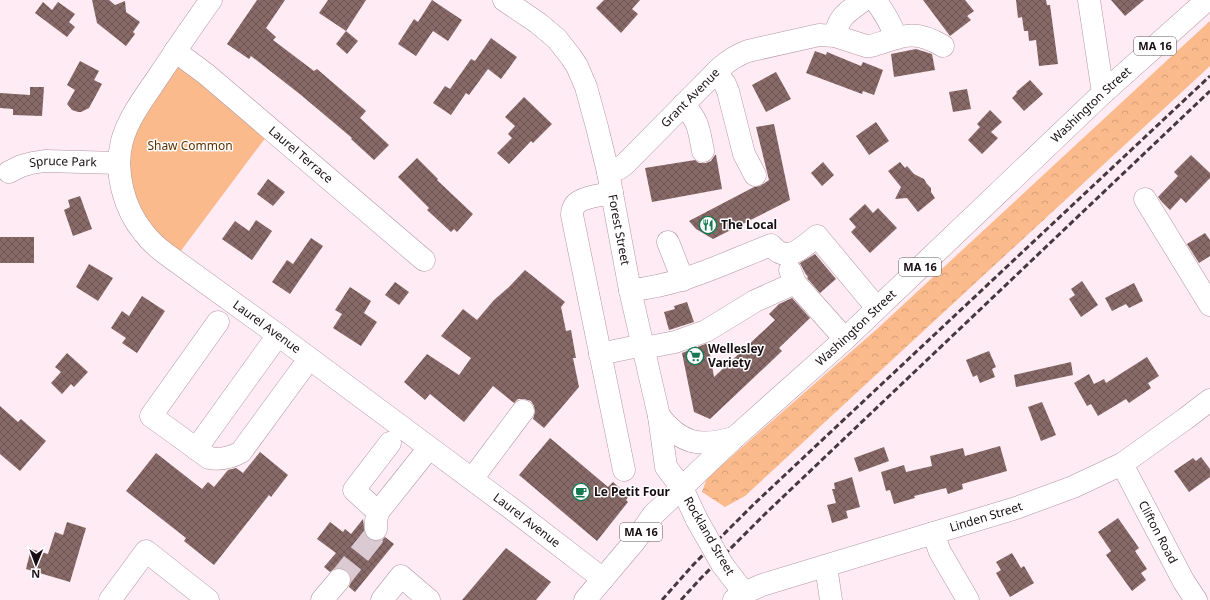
<svg xmlns="http://www.w3.org/2000/svg" width="1210" height="600" font-family="'Noto Sans',sans-serif">
	<style>
		.green { fill: #faba8b }
		.forest { fill: url(#forest-crowns) }
		.building { fill: url(#building-cross-hatch) }
		.lines { fill: none; stroke-linecap: round; stroke-linejoin: round }
		.minor-tunnel { stroke: #dbcad2; stroke-width: 22; stroke-dasharray: 22 11; stroke-linecap: butt }
		.minor-casing { stroke: #b295a2; stroke-width: 23 }
		.major-casing { stroke: #b295a2; stroke-width: 23 }
		.minor { stroke: #fff; stroke-width: 22 }
		.major { stroke: #fff; stroke-width: 22 }
		.rail { stroke: #45393f; stroke-width: 3; stroke-dasharray: 6 3; stroke-linecap: butt }
		.minor-bridge-casing { stroke: #b295a2; stroke-width: 23; stroke-linecap: butt }
		.minor-bridge { stroke: #fff; stroke-width: 22 }
		.labels { text-anchor: middle; stroke-width: 3; stroke-linejoin: round; paint-order: stroke }
		.shield { fill: #fff; stroke: #5d5659; stroke-width: 1 }
		.shield-label { font-size: 11px; font-weight: bold; fill: #170d12 }
		.street-label { font-size: 12px; fill: #170d12; stroke: #fff }
		.park-label { font-size: 12px; fill: #5c2f01; stroke: #fff }
		.poi-label { font-size: 12px; font-weight: bold; fill: #170d12; stroke: #fff; text-anchor: start }
	</style>
	<defs>
		<pattern id="forest-crowns" width="20" height="18" patternUnits="userSpaceOnUse"><rect width="20" height="18" fill="#faba8b"/><path d="M2 6a3 3 0 1 1 6 0M12 15a3 3 0 1 1 6 0" fill="none" stroke="#d69f77"/></pattern>
		<pattern id="building-cross-hatch" width="8" height="8" patternUnits="userSpaceOnUse"><rect width="8" height="8" fill="#876967"/><path d="M0 0l8 8M0 8l8-8" fill="none" stroke="#6d5553"/></pattern>
	</defs>
	<rect width="100%" height="100%" fill="#feebf4"/>
	<path class="green" d="M 177,63 L 266,137 L 180,252 C 171,246 157,235 151,226 C 133,200 122,164 135,134 C 138,126 143,119 147,113 C 157,96 167,80 177,63 Z"/>
	<polygon class="forest" points="1210,21 1210,66 745,496 725,507 702,492 707,478 877,329 1162,65"/>
	<g class="building">
		<polygon points="92,0 109,0 115,5 125,1 126,12 140,22 133,32 135,34 126,46 97,23"/>
		<polygon points="257,0 285,0 266,28 276,37 273,40 314,71 317,69 366,111 360,118 389,145 374,160 351,139 352,138 301,95 251,56 249,59 227,44"/>
		<polygon points="328,0 366,0 346,31 319,13"/>
		<polygon points="432,0 462,20 448,41 433,31 416,56 398,44 414,19 418,22"/>
		<polygon points="604,0 640,0 632,9 638,14 621,33 596,8"/>
		<polygon points="923,0 965,0 974,11 967,16 971,20 950,36"/>
		<polygon points="1016,0 1046,0 1047,5 1050,5 1058,64 1039,66 1036,40 1029,41 1028,31 1024,31 1022,17 1018,18"/>
		<polygon points="1111,0 1144,0 1125,16"/>
		<polygon points="43,2 52,10 58,2 75,14 69,22 75,27 67,37 35,13"/>
		<polygon points="346,31 358,41 347,54 336,44"/>
		<polygon points="491,38 517,57 501,79 488,69 469,95 466,93 451,115 433,103 445,86 450,89 471,59 475,61"/>
		<polygon points="916,49 932,54 935,70 894,77 891,54"/>
		<polygon points="815,51 826,55 827,52 861,66 863,62 883,70 874,95 863,91 862,94 806,73"/>
		<polygon points="80,61 99,71 94,80 102,84 89,108 81,112 78,112 72,110 67,104 75,90 67,85"/>
		<polygon points="776,72 791,99 766,112 752,85"/>
		<polygon points="1030,80 1043,94 1024,111 1012,98 1017,93 1016,92"/>
		<polygon points="30,87 44,87 42,116 13,115 13,109 0,108 0,93 30,95"/>
		<polygon points="967,89 971,109 953,112 949,92"/>
		<polygon points="524,97 552,124 533,143 531,141 509,164 497,153 512,138 508,134 515,126 505,117"/>
		<polygon points="990,110 1002,122 991,132 998,138 982,154 968,140 980,127 977,124"/>
		<polygon points="876,122 889,141 869,155 856,136"/>
		<polygon points="774,124 790,200 713,239 696,229 689,221 754,187 760,186 769,180 756,127"/>
		<polygon points="715,155 716,155 722,189 652,202 645,168 695,160 699,163 706,163 711,161"/>
		<polygon points="1191,155 1210,173 1210,178 1186,203 1181,198 1170,210 1162,202 1158,197 1178,176 1174,172"/>
		<polygon points="417,158 438,179 437,180 473,214 457,232 454,229 451,232 427,210 429,208 398,177"/>
		<polygon points="823,162 834,175 822,186 811,173"/>
		<polygon points="900,162 905,168 907,166 914,174 924,179 927,184 931,188 931,192 935,198 918,212 907,198 895,199 901,187 888,171"/>
		<polygon points="268,179 285,192 273,206 257,194"/>
		<polygon points="80,196 92,229 73,236 64,210 70,207 68,200"/>
		<polygon points="865,204 873,213 878,208 897,228 870,253 851,232 856,227 849,219"/>
		<polygon points="256,220 272,231 252,260 222,239 235,221 249,231"/>
		<polygon points="1205,233 1210,240 1210,256 1199,263 1187,244"/>
		<rect x="0" y="237" width="34" height="26"/>
		<polygon points="311,238 323,246 290,294 272,282 287,260 293,264"/>
		<polygon points="815,254 836,279 820,293 807,278 808,277 805,273 800,263"/>
		<polygon points="89,264 113,278 98,301 76,287"/>
		<polygon points="525,270 565,302 561,307 566,331 571,330 576,358 573,358 579,387 544,428 533,419 535,412 534,406 531,401 524,399 518,399 514,403 493,386 464,422 430,394 425,400 404,382 427,354 459,375 471,358 441,336 463,309 477,320 494,300 509,287"/>
		<polygon points="1082,281 1098,305 1081,317 1069,299 1075,295 1071,289"/>
		<polygon points="395,282 409,292 399,305 385,295"/>
		<polygon points="1134,283 1143,301 1129,308 1126,304 1112,311 1105,298"/>
		<polygon points="350,287 371,301 364,313 377,322 361,346 333,328 342,314 335,310"/>
		<polygon points="142,296 165,311 137,353 122,343 126,338 111,328 122,311 129,316"/>
		<polygon points="792,298 810,318 779,348 782,351 710,419 694,412 682,353 708,343 714,377 775,320 769,314 779,304"/>
		<polygon points="687,302 694,322 669,330 664,312 675,309 674,306"/>
		<polygon points="989,351 996,367 992,369 995,377 980,383 977,375 973,377 966,360"/>
		<polygon points="67,353 88,372 74,387 71,384 62,394 51,383 61,372 55,367"/>
		<polygon points="1147,357 1159,376 1148,383 1151,388 1129,403 1126,399 1098,416 1091,404 1087,406 1074,383 1089,374 1094,384 1104,379 1106,383"/>
		<polygon points="1071,362 1073,375 1016,387 1014,375"/>
		<polygon points="1042,402 1056,435 1041,441 1028,407"/>
		<polygon points="0,406 18,422 21,419 46,441 20,471 0,454"/>
		<polygon points="550,438 608,487 613,482 629,496 626,500 628,502 597,541 519,475"/>
		<polygon points="1000,446 1007,471 962,484 963,489 948,494 946,488 914,496 915,498 894,504 890,490 886,491 881,472 904,465 906,472 932,466 930,456 963,448 965,456"/>
		<polygon points="884,447 889,461 859,472 854,458"/>
		<polygon points="260,452 288,475 271,497 269,495 214,565 184,541 186,538 126,491 156,453 202,489 208,482 214,487 228,470 236,468 243,473"/>
		<polygon points="1201,457 1210,469 1210,477 1189,492 1174,471 1193,458 1196,461"/>
		<polygon points="852,477 860,507 846,511 848,518 832,523 827,505 836,503 832,489 835,489 834,483"/>
		<polygon points="1118,518 1139,548 1135,551 1147,569 1141,573 1146,580 1132,591 1106,555 1111,551 1098,532"/>
		<polygon points="363,519 365,535 369,540 376,541 382,540 385,537 394,544 355,592 349,587 351,582 351,576 347,570 341,568 335,568 330,572 324,567 336,553 317,539 330,522 343,532 345,529 351,534"/>
		<polygon points="67,522 86,528 70,582 26,569 31,549 48,554 55,532 63,535"/>
		<polygon points="506,548 551,582 536,600 462,600"/>
		<polygon points="1012,553 1021,568 1024,566 1034,583 1010,597 996,573 1001,570 996,562"/>
	</g>
	<g class="lines">
		<polyline class="minor-tunnel" points="339,580 373,537 376,529"/>
		<defs>
			<g id="minor">
				<path id="s1" d="M 211,0 C 192,26 174,53 156,80 C 143,99 128,119 122,141 C 114,172 124,209 144,233 C 150,241 158,248 166,254 L 278,335 L 516,512 L 603,579"/>
				<path id="s2" d="M 504,0 L 538,23 L 557,39 L 571,57 L 577,66 L 586,87 L 597,127 L 608,172 L 630,290 L 659,416 L 666,467 L 682,488 L 697,520"/>
				<path d="M 875,0 C 884,12 891,23 896,38"/>
				<polyline points="1089,0 1103,93"/>
				<path d="M 835,36 C 839,15 848,12 864,0"/>
				<path id="s3" d="M 175,51 L 206,74 L 424,260"/>
				<polyline points="716,72 725,84 728,91 744,154 755,175"/>
				<path d="M 683,105 C 699,120 699,131 703,151"/>
				<path id="s4" d="M 9,172 L 21,166 L 32,163 L 45,161 L 119,163"/>
				<path id="s5" d="M 608,172 L 618,169 L 624,165 L 720,68 C 729,60 737,55 748,51 L 819,35 L 835,36 L 866,46 L 871,46 C 902,37 912,28 943,46"/>
				<path d="M 612,193 C 602,195 581,197 575,205 C 573,208 572,212 572,215 L 624,470"/>
				<polyline points="1145,199 1210,305"/>
				<polyline points="668,242 683,280"/>
				<polyline points="790,270 795,283 845,339"/>
				<path d="M 630,290 C 680,286 725,263 771,245 C 787,265 803,247 817,236 L 877,308"/>
				<path d="M 218,322 L 151,416 L 209,458 C 220,460 232,457 241,452 L 309,359"/>
				<polyline points="644,348 675,342 706,331 755,301 795,283"/>
				<polyline points="600,354 643,345"/>
				<polyline points="196,449 278,335"/>
				<path id="s6" d="M 1122,464 L 1184,582 L 1196,600"/>
				<polyline points="472,479 523,411"/>
				<polyline points="378,512 354,490 390,443"/>
				<polyline points="376,529 376,521 378,512 429,448"/>
				<polyline points="933,533 940,552 968,600"/>
				<polyline points="722,564 744,593"/>
				<polyline points="826,566 831,600"/>
				<polyline points="110,600 146,551 208,600"/>
				<polyline points="322,600 339,580"/>
				<polyline points="382,600 401,576 429,600"/>
				<path id="s7" d="M 734,600 L 744,593 L 762,585 L 1016,508 L 1073,487 L 1122,464 L 1185,419 L 1210,400"/>
			</g>
			<g id="major">
				<path d="M 659,416 C 682,445 700,447 734,438"/>
				<path id="s8" d="M 585,600 L 635,541 L 653,515 L 734,438 L 845,339 L 1103,93 L 1207,0"/>
			</g>
		</defs>
		<use href="#minor" class="minor-casing"/>
		<use href="#major" class="major-casing"/>
		<use href="#minor" class="minor"/>
		<use href="#major" class="major"/>
		<g class="rail">
			<polyline points="662,600 694,564 754,504 1210,76"/>
			<polyline points="681,600 701,578 766,513 1210,91"/>
		</g>
		<defs>
			<polyline id="minor-bridge" points="697,520 722,564"/>
		</defs>
		<use href="#minor-bridge" class="minor-bridge-casing"/>
		<use href="#minor-bridge" class="minor-bridge"/>
	</g>
	<defs>
		<symbol id="restaurant-ring" viewBox="-11 -11 22 22"><circle r="9.5" fill="#fff" stroke="#167951" stroke-width="1.5"/><path d="M-5-6h1v4h1v-4h1v4h1v-4h1v5L-1.5 .5V6h-2V.5L-5-1ZM5-6V6H3V1.5H1.5Q1.5-4 5-6Z" fill="#167951"/></symbol>
		<symbol id="supermarket-ring" viewBox="-11 -11 22 22"><circle r="9.5" fill="#fff" stroke="#167951" stroke-width="1.5"/><path d="M-6-5.5h2.5l.6 2H6L4.5 2H-2.5L-4.4-4H-6ZM-1.5 3.2a1.3 1.3 0 1 0 .1 0ZM3 3.2a1.3 1.3 0 1 0 .1 0Z" fill="#167951"/></symbol>
		<symbol id="cafe-ring" viewBox="-11 -11 22 22"><circle r="9.5" fill="#fff" stroke="#167951" stroke-width="1.5"/><path d="M-5.5-4.5H6V0H3Q3 3.5 0 3.5H-2.5Q-5.5 3.5-5.5 0ZM3-3.2v2h1.7v-2ZM-6 4.5H4V6H-6Z" fill="#167951"/></symbol>
	</defs>
	<g fill-rule="evenodd">
		<use href="#restaurant-ring" x="698" y="215" width="20" height="20"/>
		<use href="#supermarket-ring" x="685" y="346" width="20" height="20"/>
		<use href="#cafe-ring" x="571" y="482" width="20" height="20"/>
	</g>
	<g class="labels">
		<g class="shield">
			<rect x="1134" y="37" width="42" height="18" rx="3"/>
			<rect x="899" y="258" width="42" height="18" rx="3"/>
			<rect x="620" y="523" width="42" height="18" rx="3"/>
		</g>
		<g class="shield-label">
			<text x="1155" y="50">MA 16</text>
			<text x="920" y="271">MA 16</text>
			<text x="641" y="536">MA 16</text>
		</g>
		<g class="street-label">
			<text dy="4" stroke="none"><textPath href="#s5" startOffset="112">Grant Avenue</textPath></text>
			<text dy="4" stroke="none"><textPath href="#s8" startOffset="709">Washington Street</textPath></text>
			<text dy="4" stroke="none"><textPath href="#s3" startOffset="163">Laurel Terrace</textPath></text>
			<text dy="4" stroke="none"><textPath href="#s4" startOffset="56">Spruce Park</textPath></text>
			<text dy="4" stroke="none"><textPath href="#s2" startOffset="269">Forest Street</textPath></text>
			<text dy="4" stroke="none"><textPath href="#s1" startOffset="420">Laurel Avenue</textPath></text>
			<text dy="4" stroke="none"><textPath href="#s8" startOffset="385">Washington Street</textPath></text>
			<text dy="4" stroke="none"><textPath href="#s7" startOffset="266">Linden Street</textPath></text>
			<text dy="4" stroke="none"><textPath href="#s1" startOffset="744">Laurel Avenue</textPath></text>
			<text dy="4" stroke="none"><textPath href="#s6" startOffset="77">Clifton Road</textPath></text>
			<text transform="translate(709 536) rotate(60)" y="4">Rockland Street</text>
		</g>
		<g class="park-label">
			<text x="190" y="150">Shaw Common</text>
		</g>
		<g class="poi-label">
			<text x="721" y="229">The Local</text>
			<text x="708" y="353">Wellesley<tspan x="708" dy="14">Variety</tspan></text>
			<text x="594" y="496">Le Petit Four</text>
		</g>
	</g>
	<g transform="translate(36 564) rotate(181)" stroke="#ffffff" stroke-width="3" paint-order="stroke">
	<path d="M0-3L7 15L0 10L-7 15Z" fill="#170d12"/>
	<text y="-6" font-size="11" font-weight="bold" text-anchor="middle" fill="#170d12">N</text>
	</g>
</svg>
